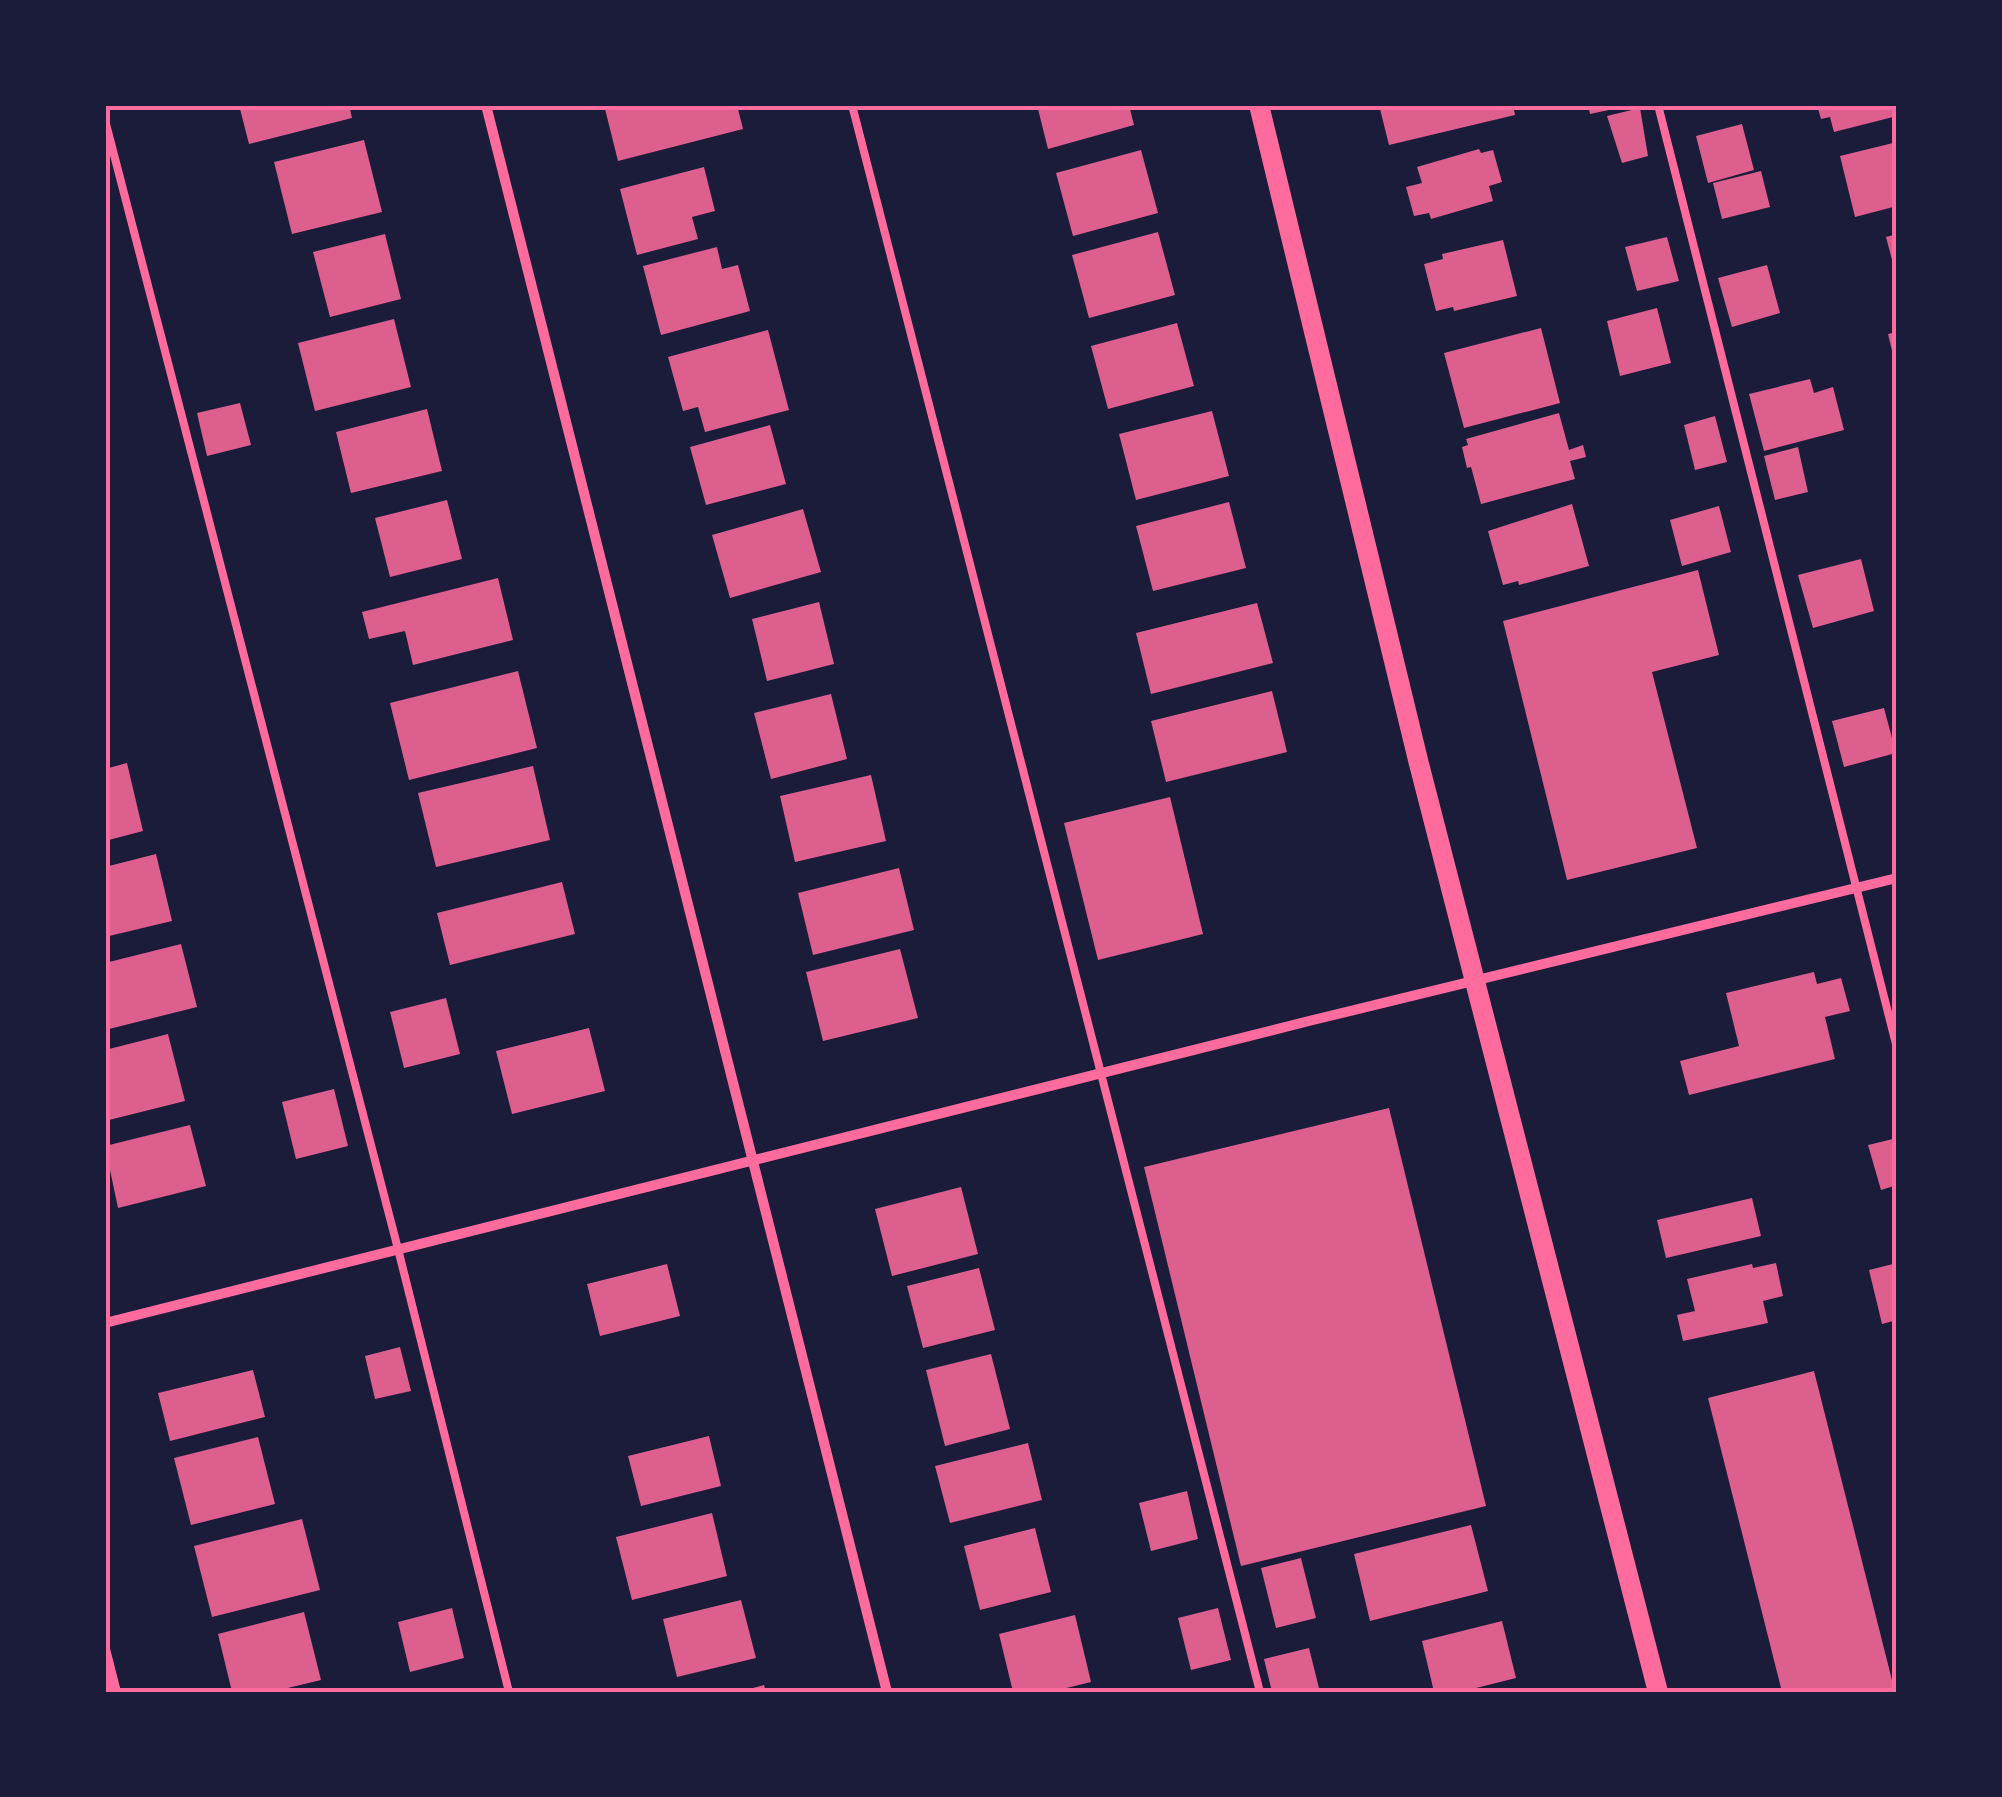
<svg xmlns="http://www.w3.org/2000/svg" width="2002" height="1797" font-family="'Source Sans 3',sans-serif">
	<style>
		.building { fill: #dd5f8e }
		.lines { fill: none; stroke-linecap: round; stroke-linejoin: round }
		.service { stroke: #ff6b9d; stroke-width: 8 }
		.minor { stroke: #ff6b9d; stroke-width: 10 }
		.secondary { stroke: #ff6b9d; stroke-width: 20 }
		.neatline { fill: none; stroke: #ff6b9d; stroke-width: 4 }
	</style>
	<rect width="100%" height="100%" fill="#1b1b3a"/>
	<g class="building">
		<polygon points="239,105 349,105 352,118 249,144"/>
		<polygon points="604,105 737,105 743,129 618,161"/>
		<polygon points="1037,105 1129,105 1134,125 1048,149"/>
		<polygon points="1379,105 1513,105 1515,115 1389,145"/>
		<polygon points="1588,105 1623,105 1623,107 1590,114"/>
		<polygon points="1817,105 1897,105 1897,116 1834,132 1830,117 1821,119"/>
		<polygon points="1640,108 1648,156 1622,163 1607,116"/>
		<polygon points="1742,124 1754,170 1708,183 1696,136"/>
		<polygon points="364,140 382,212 292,234 274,162"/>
		<polygon points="1897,142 1897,206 1855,217 1840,156"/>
		<polygon points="1479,149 1481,153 1493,150 1502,182 1489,186 1493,201 1431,219 1429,213 1414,216 1406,187 1422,183 1417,167"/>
		<polygon points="1141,150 1158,213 1073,236 1056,173"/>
		<polygon points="704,167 715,211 692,217 698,239 637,255 620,189"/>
		<polygon points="1761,171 1770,207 1722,219 1713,183"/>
		<polygon points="1158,232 1175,295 1089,318 1072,255"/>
		<polygon points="385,234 401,299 330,317 313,252"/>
		<polygon points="1897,234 1897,275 1896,275 1886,237"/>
		<polygon points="1667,237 1679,281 1637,291 1625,247"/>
		<polygon points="1503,240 1517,296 1454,311 1453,307 1436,311 1424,264 1443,259 1442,254"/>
		<polygon points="717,247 722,269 738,265 750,311 661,335 643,266"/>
		<polygon points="1767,265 1780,313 1732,327 1718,278"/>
		<polygon points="1657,308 1671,363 1620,376 1607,321"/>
		<polygon points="394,319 411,387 315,411 298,343"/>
		<polygon points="1177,323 1194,386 1108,409 1091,346"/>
		<polygon points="1541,328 1560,403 1464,428 1444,353"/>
		<polygon points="768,330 789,410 705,432 698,407 683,411 668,357"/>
		<polygon points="1897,332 1897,367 1896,367 1888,334"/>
		<polygon points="1810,379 1814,393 1833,387 1844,430 1764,451 1749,394"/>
		<polygon points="240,403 251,445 207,456 197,413"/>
		<polygon points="427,409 442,471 351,493 336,432"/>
		<polygon points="1212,411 1229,476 1136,500 1119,434"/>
		<polygon points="1559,413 1569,450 1583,445 1586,457 1570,461 1575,479 1481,504 1471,467 1467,468 1462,447 1468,445 1466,439"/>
		<polygon points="1715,416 1727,462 1695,470 1684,425"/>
		<polygon points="770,425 786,484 706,505 690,447"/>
		<polygon points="1798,447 1808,492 1775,500 1764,456"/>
		<polygon points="447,500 462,559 390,577 375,518"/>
		<polygon points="1229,502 1246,568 1153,591 1136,526"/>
		<polygon points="1572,504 1589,566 1519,585 1518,581 1503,585 1488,531"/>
		<polygon points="1719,506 1731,552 1682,566 1670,520"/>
		<polygon points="803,509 821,572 730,598 712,535"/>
		<polygon points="1861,559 1874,611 1813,628 1798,575"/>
		<polygon points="1698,570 1719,655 1652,672 1697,848 1567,880 1503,621"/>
		<polygon points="498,578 513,640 413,665 405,631 369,639 362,612"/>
		<polygon points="819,602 834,664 767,681 752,619"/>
		<polygon points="1257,603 1273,663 1151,694 1136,633"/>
		<polygon points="518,671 537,748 409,780 390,703"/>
		<polygon points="1272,691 1287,752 1166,782 1151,721"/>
		<polygon points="831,694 847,759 771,779 754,713"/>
		<polygon points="1884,708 1896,753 1844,767 1832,721"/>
		<polygon points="127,763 143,831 105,841 105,769"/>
		<polygon points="533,766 550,840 436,867 418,793"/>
		<polygon points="871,775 886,841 795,862 780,796"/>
		<polygon points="1170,797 1203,934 1098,960 1064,823"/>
		<polygon points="156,854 172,921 105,937 105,867"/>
		<polygon points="899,868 914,930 813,955 798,893"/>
		<polygon points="562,882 575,934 450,965 437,913"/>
		<polygon points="181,944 197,1007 105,1030 105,963"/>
		<polygon points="900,949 918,1018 823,1041 806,972"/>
		<polygon points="1814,972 1817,984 1841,978 1850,1011 1825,1017 1835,1059 1689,1095 1680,1061 1739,1046 1726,993"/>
		<polygon points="446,998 460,1054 404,1068 390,1012"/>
		<polygon points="589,1028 605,1091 512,1114 496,1051"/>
		<polygon points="168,1034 185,1101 105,1121 105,1050"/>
		<polygon points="334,1089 348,1146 296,1159 282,1102"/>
		<polygon points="1389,1108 1486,1506 1241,1566 1144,1167"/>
		<polygon points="190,1125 206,1186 118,1208 105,1146"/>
		<polygon points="1897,1138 1897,1185 1881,1190 1868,1145"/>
		<polygon points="961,1187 978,1254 892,1276 875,1209"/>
		<polygon points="1752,1198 1761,1236 1666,1258 1657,1220"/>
		<polygon points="1776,1263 1783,1296 1763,1301 1768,1323 1683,1341 1677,1315 1695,1311 1687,1279 1752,1264 1753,1268"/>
		<polygon points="1897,1263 1897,1320 1882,1324 1869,1270"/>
		<polygon points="667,1264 680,1316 600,1336 587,1284"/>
		<polygon points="979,1268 995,1330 923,1348 907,1286"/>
		<polygon points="400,1347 411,1391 375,1399 365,1356"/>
		<polygon points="991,1354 1010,1429 945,1446 926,1370"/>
		<polygon points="253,1370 265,1417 170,1441 158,1393"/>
		<polygon points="1814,1371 1895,1692 1782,1692 1708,1398"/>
		<polygon points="709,1436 721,1486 641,1506 628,1456"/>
		<polygon points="258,1437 275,1504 191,1525 174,1458"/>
		<polygon points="1028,1443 1042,1500 950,1523 935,1466"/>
		<polygon points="1187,1491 1198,1539 1151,1551 1139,1503"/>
		<polygon points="712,1513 727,1576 632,1600 616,1537"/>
		<polygon points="302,1519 320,1590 212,1617 194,1546"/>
		<polygon points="1471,1525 1488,1591 1370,1621 1354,1554"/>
		<polygon points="1035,1528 1051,1592 980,1610 964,1546"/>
		<polygon points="1301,1558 1316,1618 1276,1628 1261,1568"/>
		<polygon points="741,1600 756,1658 677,1677 663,1619"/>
		<polygon points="452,1608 464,1658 410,1672 398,1622"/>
		<polygon points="1218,1608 1231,1660 1191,1670 1178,1618"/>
		<polygon points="304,1612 321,1680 271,1692 232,1692 218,1634"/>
		<polygon points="1075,1615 1091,1682 1050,1692 1013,1692 999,1634"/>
		<polygon points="1502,1621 1516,1678 1460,1692 1434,1692 1422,1641"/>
		<polygon points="1309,1648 1320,1692 1272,1692 1264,1659"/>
		<polygon points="764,1685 766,1692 742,1692 742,1691"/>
	</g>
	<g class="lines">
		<g class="service">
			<polyline points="852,105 1260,1692"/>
			<polyline points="1658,105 1897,1048"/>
			<polyline points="105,120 398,1249 509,1692"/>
		</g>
		<g class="minor">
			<polyline points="486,105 887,1692"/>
			<polyline points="105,1323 1313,1020 1897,878"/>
			<polyline points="105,1649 116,1692"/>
		</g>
		<polyline class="secondary" points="1259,105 1419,764 1658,1692"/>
	</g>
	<rect width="2002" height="1797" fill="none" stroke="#1b1b3a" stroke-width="215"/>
	<rect x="108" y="108" width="1786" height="1582" class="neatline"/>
</svg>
